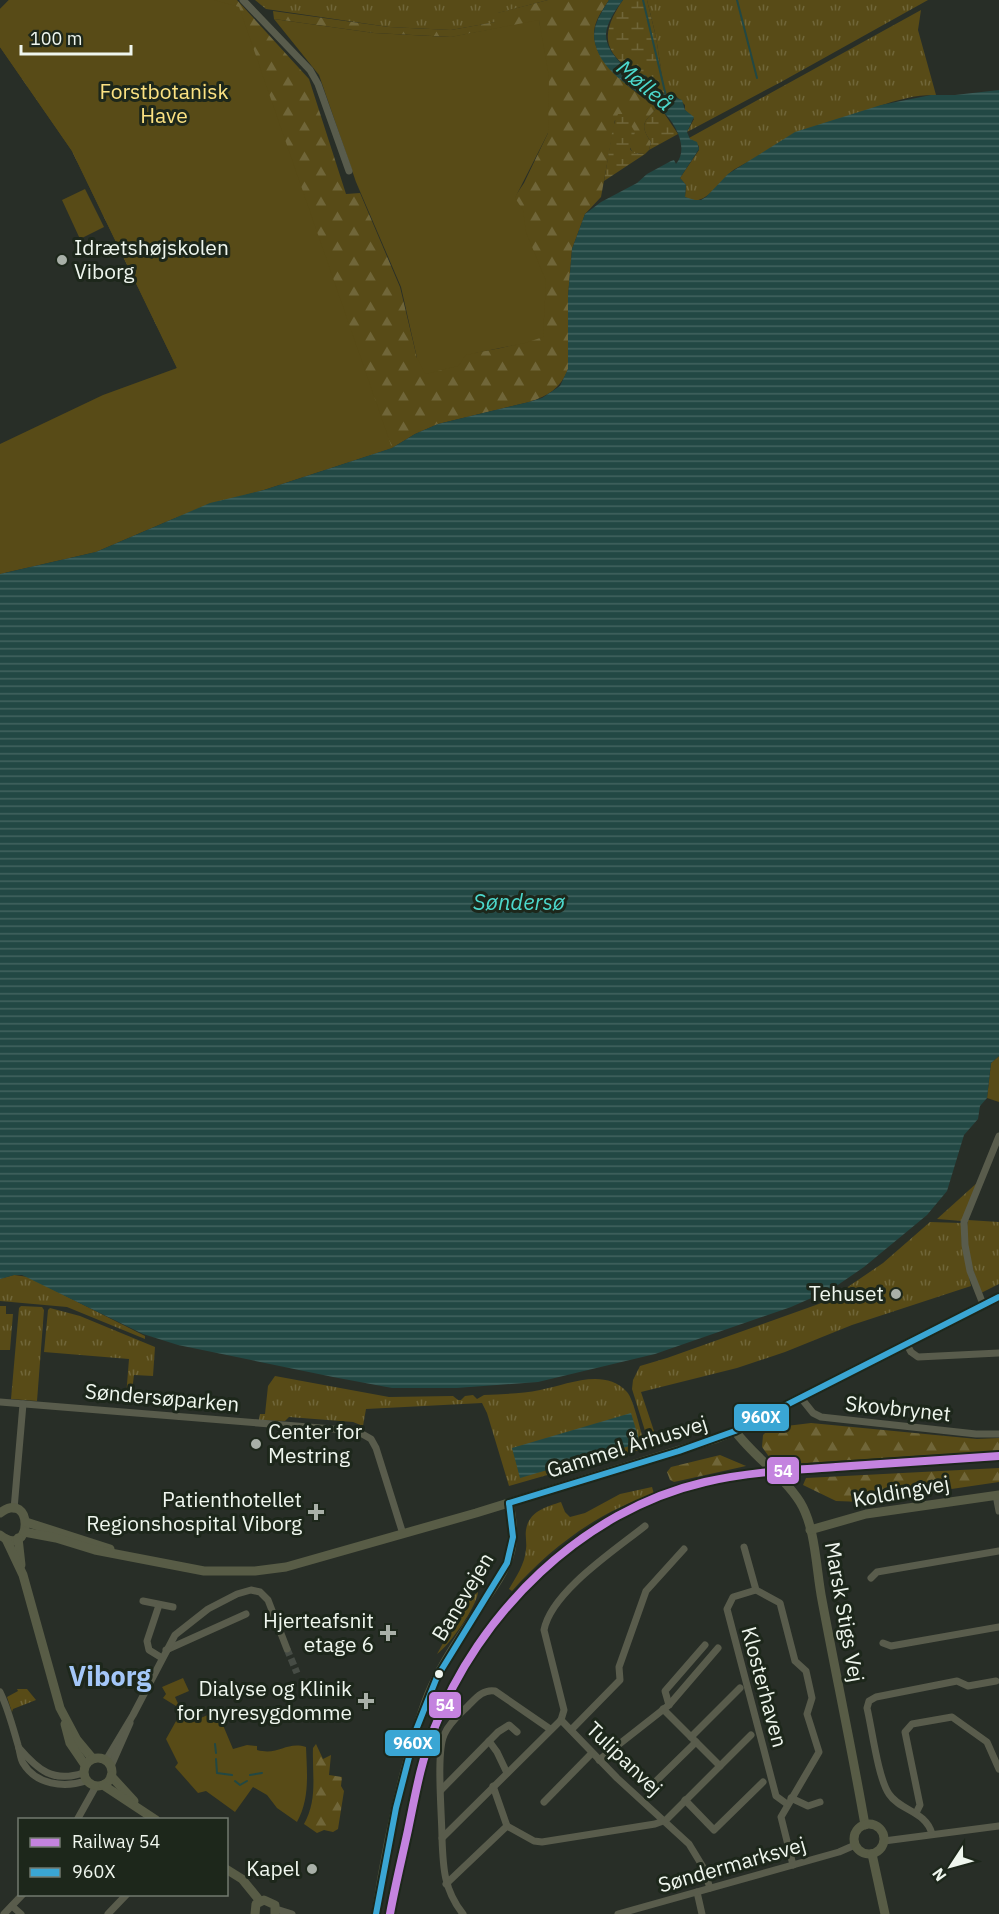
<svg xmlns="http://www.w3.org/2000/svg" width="999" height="1914" font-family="'IBM Plex Sans',sans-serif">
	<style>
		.grass { fill: url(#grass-tufts) }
		.forest { fill: url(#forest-firs) }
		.wetland { fill: url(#wetland-marsh) }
		.park { fill: #584b17 }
		.water { fill: url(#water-rules) }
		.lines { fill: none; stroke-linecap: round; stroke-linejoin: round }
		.stream { stroke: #224844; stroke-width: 2 }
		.street-tunnel { stroke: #464c45; stroke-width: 7; stroke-dasharray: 7 3.5; stroke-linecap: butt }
		.street { stroke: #595c4c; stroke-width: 7 }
		.secondary { stroke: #585c46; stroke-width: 9 }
		.bus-1-casing { stroke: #1d271b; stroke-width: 10 }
		.bus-1 { stroke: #3aa6d4; stroke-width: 6 }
		.rail-1-casing { stroke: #1d271b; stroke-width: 12 }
		.rail-1 { stroke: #c483df; stroke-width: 8 }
		.poi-dot { fill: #a9b0a8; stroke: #1d271b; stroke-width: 2 }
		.bus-dot { fill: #eff6ee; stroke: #1d271b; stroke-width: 2 }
		.labels { text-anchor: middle; stroke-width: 6; stroke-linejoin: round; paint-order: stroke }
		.park-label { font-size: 21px; fill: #fce282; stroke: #1d271b }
		.poi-label { font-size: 21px; fill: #eff6ee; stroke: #1d271b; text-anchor: end }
		.street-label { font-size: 21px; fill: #eff6ee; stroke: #1d271b }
		.water-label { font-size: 22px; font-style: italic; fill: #4cd8cc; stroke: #1d271b }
		.district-label { font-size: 27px; font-weight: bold; fill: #a4c7f8; stroke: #1d271b }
		.line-badge { stroke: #1d271b; stroke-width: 2 }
		.badge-label { font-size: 16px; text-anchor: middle; font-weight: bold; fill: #fff }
	</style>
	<defs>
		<pattern id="grass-tufts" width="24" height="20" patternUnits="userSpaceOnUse" patternTransform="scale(1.5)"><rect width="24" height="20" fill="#584b17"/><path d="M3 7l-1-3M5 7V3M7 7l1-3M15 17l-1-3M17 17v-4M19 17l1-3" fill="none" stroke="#706639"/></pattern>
		<pattern id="forest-firs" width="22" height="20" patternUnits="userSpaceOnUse" patternTransform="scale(1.5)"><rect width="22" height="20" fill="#584b17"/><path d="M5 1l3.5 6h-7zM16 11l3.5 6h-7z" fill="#706639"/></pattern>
		<pattern id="wetland-marsh" width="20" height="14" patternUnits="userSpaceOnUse" patternTransform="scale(1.5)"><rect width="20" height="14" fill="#584b17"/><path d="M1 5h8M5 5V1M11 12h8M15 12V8" fill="none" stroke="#706639"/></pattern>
		<pattern id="water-rules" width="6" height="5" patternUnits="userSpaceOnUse" patternTransform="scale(1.5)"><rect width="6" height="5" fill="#224844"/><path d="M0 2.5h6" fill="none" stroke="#42635f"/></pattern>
	</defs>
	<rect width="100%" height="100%" fill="#282e27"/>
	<g class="grass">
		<polygon points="255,0 548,0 498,13 496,22 451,30 389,27 266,9"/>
		<polygon points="647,0 928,0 781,82 687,132 694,119 685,110 685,105 676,96 665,95 656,37"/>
		<path d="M 921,10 L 918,30 L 936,95 C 900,94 859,114 827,127 C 795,140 764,152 735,169 C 720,178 705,211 685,197 L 686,185 L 680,178 L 699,150 L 699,146 L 689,138 Z"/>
		<polygon points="978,1182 962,1221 937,1219"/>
		<path d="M 968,1220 L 999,1222 L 999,1284 L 981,1293 C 973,1270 963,1244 968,1220 Z"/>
		<polygon points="930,1222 961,1223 962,1246 971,1286 852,1325 785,1352 737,1368 641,1392 659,1446 650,1447 632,1389 633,1380 640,1366 667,1358 827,1301 883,1263"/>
		<polygon points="14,1275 28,1277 145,1336 145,1339 67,1307 0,1301 0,1279"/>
		<polygon points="0,1306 6,1306 6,1314 13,1314 10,1350 0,1350"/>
		<polygon points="21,1306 42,1307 44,1310 37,1401 11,1399 19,1308"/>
		<polygon points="50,1308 80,1316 155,1347 153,1376 134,1375 131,1399 126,1397 129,1359 44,1352 48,1310"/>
		<path d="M 275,1376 L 389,1397 L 453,1396 L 458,1400 L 461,1400 L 465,1396 L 473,1395 L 477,1399 L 484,1395 C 502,1394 522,1394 540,1390 C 567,1385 604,1367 627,1392 C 634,1399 642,1438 646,1449 L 624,1453 L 509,1486 L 487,1413 L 482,1403 L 366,1409 L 363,1426 L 353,1422 L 289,1417 L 285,1421 L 259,1420 L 260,1414 L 265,1414 L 268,1386 Z"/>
		<path d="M 652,1487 L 654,1494 C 599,1511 550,1548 512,1591 L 509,1589 C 516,1577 525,1564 526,1549 C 527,1543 525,1536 526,1530 C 529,1511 546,1507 561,1502 L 565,1512 L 570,1517 L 585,1513 L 620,1494 Z"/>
		<path d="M 478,1592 C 477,1606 450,1645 437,1654 L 447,1636 L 444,1633 C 453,1617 463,1604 478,1592 Z"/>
		<polygon points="17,1689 27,1689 36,1700 13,1709 12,1712 7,1697 18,1691"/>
	</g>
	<g class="forest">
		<path d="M 9,0 L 237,0 L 309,79 L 346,194 L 360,193 L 400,287 L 417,358 C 459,355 503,352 542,335 L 512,201 L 524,183 L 548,133 L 539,21 L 451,37 L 374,33 L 274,19 L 273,11 L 389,27 L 451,30 L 495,22 L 497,13 L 548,0 L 609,0 C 605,6 600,13 597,20 C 581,57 632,89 657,108 C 644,122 639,124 651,142 L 649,150 L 645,154 L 633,153 L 615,120 L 601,197 L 585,214 L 572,249 L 568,297 L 568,369 C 561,388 548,396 529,402 L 438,424 L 415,434 L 392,448 L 0,574 L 177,368 L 72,151 L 0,47 L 0,9 Z"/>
		<polygon points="811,1423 977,1439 999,1438 999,1452 929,1455 775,1465 762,1447 763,1435 770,1428"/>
		<polygon points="720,1455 746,1466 674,1482 670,1480 667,1472 671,1467"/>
		<polygon points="999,1468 999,1482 863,1502 836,1501 803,1485 806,1478"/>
		<path d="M 316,1744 L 323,1759 L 331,1755 L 329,1775 L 342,1777 L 341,1786 L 344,1791 L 338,1829 L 333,1832 L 324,1830 L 317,1833 L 304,1824 C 318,1800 312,1774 313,1748 Z"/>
	</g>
	<g class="wetland">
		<path d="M 623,0 L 647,0 L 656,37 L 665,95 C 658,91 658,86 653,81 C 648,78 641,76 636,73 C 601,52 601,32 623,0 Z"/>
		<path d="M 657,108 L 662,110 L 678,134 L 649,150 L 651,142 C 639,124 644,122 657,108 Z"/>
		<polygon points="618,114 624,114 635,132 630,149 634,153 645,154 604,181 613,127"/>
	</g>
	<g class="park">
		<polygon points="9,0 214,0 239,7 392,448 264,490 210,503 96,552 0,574 0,444 103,395 177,368 72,151 0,47 0,9"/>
		<polygon points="274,19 374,33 450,37 539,20 549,77 548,133 515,198 523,210 526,232 546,281 543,337 525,343 466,355 458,366 425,374 417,358 401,287 356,182 319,75"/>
		<polygon points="85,189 104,227 80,239 62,200"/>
		<polygon points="999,1056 999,1102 987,1098 991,1063"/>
		<path d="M 183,1678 L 189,1691 L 175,1697 L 182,1712 L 190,1709 L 196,1720 L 217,1711 L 233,1749 L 247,1745 L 257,1746 L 257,1750 C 279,1756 286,1741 306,1747 C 307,1773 310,1799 297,1822 L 277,1808 L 267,1795 L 253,1787 L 235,1812 L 206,1791 L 198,1793 L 175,1767 L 178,1763 L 166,1739 L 180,1714 L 176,1706 L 163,1698 L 166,1694 L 162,1687 Z"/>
	</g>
	<g class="water">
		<path d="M 609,0 L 623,0 C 616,9 607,22 606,34 C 605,52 629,75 645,75 L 661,93 L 682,100 L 685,110 L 694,117 L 687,132 L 690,139 L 697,142 L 699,149 L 680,178 L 686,185 L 685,197 L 695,200 L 701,200 L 706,197 L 728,174 L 795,132 L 881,105 L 931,95 L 955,95 L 999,90 L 999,1056 L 991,1063 L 987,1098 L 980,1106 L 978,1119 L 964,1135 L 947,1191 L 927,1215 L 864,1267 L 832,1289 L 791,1307 L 655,1354 L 538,1382 L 457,1388 L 392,1388 L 333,1377 L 178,1345 L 143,1334 L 22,1275 L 14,1275 L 0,1279 L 0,574 L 96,552 L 210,503 L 264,490 L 392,448 L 415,434 L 438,424 L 529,402 L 542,398 L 560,386 L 568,369 L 568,296 L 572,249 L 585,214 L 601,202 L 637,183 L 647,174 L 671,161 L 674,160 L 676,164 C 689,149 676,123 662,111 C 640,91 602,75 595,43 C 591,27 601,13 609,0 Z"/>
		<polygon points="631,1413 640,1443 520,1478 512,1448"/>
	</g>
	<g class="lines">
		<g class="stream">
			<polyline points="643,0 666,96"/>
			<polyline points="737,0 757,78"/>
			<polyline points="215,1744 216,1753"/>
			<polyline points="216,1759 217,1773 232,1775"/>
			<polyline points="250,1775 262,1773"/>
			<polyline points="235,1781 240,1785 247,1781"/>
		</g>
		<polyline class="street-tunnel" points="287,1649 297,1673"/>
		<g class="street">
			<polyline points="243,0 310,70 318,84 349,171"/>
			<polyline points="983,1304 970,1271 965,1245 964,1222 999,1136"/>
			<polyline points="906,1343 911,1352 918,1357 999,1353"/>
			<polyline points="801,1398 813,1413 821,1417 976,1434 999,1434"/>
			<polyline points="0,1402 357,1431 371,1439 376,1448 403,1534"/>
			<polyline points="996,1495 999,1511"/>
			<polyline points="14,1509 23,1404"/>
			<polyline points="744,1547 756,1590 780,1603 795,1661 806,1671 812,1698 807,1714 819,1752 781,1817 793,1865"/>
			<polyline points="871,1578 877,1572 999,1551"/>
			<polyline points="756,1590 733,1597 727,1609 776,1796 787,1804"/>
			<polyline points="143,1601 173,1607"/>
			<polyline points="159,1605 147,1641 149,1650 162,1658"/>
			<polyline points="883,1643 891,1646 999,1627"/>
			<polyline points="166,1650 246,1614"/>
			<path d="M 0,1692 C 8,1708 13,1728 18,1745 C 20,1751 20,1758 23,1763 C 36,1785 64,1788 86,1781"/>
			<polyline points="669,1705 665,1691 705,1645"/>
			<polyline points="663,1709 720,1766"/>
			<path d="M 561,1720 L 564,1710 L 544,1630 C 551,1592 615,1550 645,1526"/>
			<polyline points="561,1720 617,1778 689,1844 703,1867 710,1888"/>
			<polyline points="571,1730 620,1680 619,1667 646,1591 684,1549"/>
			<polyline points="691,1737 740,1688"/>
			<polyline points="489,1741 497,1752 507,1773"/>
			<path d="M 19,1748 C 38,1770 53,1783 83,1773"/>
			<polyline points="106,1760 133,1715 175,1635 208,1609 237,1594 251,1590 260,1592 268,1600 287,1649"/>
			<polyline points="599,1760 669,1705 718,1648"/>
			<polyline points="111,1766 130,1723"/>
			<polyline points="493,1786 507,1826"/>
			<polyline points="648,1789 696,1742"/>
			<polyline points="441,1790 498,1732 509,1725 517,1732"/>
			<polyline points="791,1798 808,1806 820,1802"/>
			<polyline points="685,1800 714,1830 763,1782"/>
			<polyline points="544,1802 592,1753"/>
			<polyline points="916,1813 920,1805 905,1732 912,1724 952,1717 987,1742 999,1769"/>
			<polyline points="77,1820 96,1786"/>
			<path d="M 932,1834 C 926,1811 900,1811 889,1794 C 878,1778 872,1729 867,1708 L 869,1701 L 876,1697 L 957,1681 L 968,1686 L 996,1681"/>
			<path d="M 442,1838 C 442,1816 436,1753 444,1735 C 449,1723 459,1715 468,1706 C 476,1698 483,1689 495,1691 L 550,1729"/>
			<polyline points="884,1841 999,1826"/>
			<polyline points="446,1884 507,1826 534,1841 542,1842 655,1824 666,1820 751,1735"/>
			<polyline points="697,1892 702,1914"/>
			<polyline points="12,1906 21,1914"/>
			<polyline points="276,1909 292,1914"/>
			<polyline points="4,1914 23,1894"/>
			<polyline points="108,1914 127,1894"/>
			<path d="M 463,1914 C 444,1890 443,1868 442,1838 L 561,1720"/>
			<polyline points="618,1914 839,1852 855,1845"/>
		</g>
		<g class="secondary">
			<path d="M 735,1431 C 754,1457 783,1475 800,1502 C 816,1528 816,1570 822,1600 C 836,1675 852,1750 865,1825"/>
			<path d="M 0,1513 C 34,1488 33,1561 0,1535"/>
			<polyline points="26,1522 110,1549"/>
			<polyline points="810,1530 866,1514 999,1495"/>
			<polyline points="24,1532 56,1538 95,1550 204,1571 255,1571 286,1567 476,1513 715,1439 735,1431 999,1297"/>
			<polyline points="18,1538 21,1565"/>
			<polyline points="6,1539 23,1575 60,1708 77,1740 92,1758"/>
			<polyline points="65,1724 70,1743 85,1765"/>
			<circle cx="98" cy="1772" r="14"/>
			<polyline points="111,1776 134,1801"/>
			<polyline points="103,1785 156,1820"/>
			<circle cx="869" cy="1839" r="15"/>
			<polyline points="872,1854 885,1914"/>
			<polyline points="226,1869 242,1879 260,1901"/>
			<polyline points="255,1914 256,1904 264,1900 275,1905 275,1914"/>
			<path d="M 376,1914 C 387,1842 401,1773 425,1704 C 438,1667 463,1634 484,1601 C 493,1588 504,1573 509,1557 C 515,1539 513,1521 509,1503"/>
		</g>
		<defs>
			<g id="bus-1">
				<polyline points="509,1503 679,1451 735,1431 999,1297"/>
				<polyline points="376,1914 396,1808 416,1730 437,1677 507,1563 513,1537 509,1503"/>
			</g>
		</defs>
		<use href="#bus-1" class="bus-1-casing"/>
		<use href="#bus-1" class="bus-1"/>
		<defs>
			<path id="rail-1" d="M 390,1914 C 395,1886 402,1858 408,1830 C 415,1796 421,1761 434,1729 C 478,1613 583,1510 705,1482 C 748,1472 792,1470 836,1467 C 890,1463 945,1460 999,1456"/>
		</defs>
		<use href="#rail-1" class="rail-1-casing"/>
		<use href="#rail-1" class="rail-1"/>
	</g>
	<g class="poi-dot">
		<circle cx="62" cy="260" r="6"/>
		<circle cx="896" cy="1294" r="6"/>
		<circle cx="256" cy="1444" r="6"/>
		<path d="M313 1503h6v6h6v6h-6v6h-6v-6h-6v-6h6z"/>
		<path d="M385 1624h6v6h6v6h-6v6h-6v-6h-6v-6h6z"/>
		<path d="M363 1692h6v6h6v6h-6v6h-6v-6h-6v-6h6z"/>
		<circle cx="312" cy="1869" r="6"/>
	</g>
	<circle class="bus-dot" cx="439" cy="1674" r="5"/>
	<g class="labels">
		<g class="park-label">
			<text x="164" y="99">Forstbotanisk<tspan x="164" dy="24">Have</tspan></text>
		</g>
		<g class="poi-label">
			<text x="74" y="255" text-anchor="start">Idrætshøjskolen<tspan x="74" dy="24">Viborg</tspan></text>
			<text x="884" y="1301">Tehuset</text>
			<text x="268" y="1439" text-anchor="start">Center for<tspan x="268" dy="24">Mestring</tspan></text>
			<text x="302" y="1507">Patienthotellet<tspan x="302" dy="24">Regionshospital Viborg</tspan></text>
			<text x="374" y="1628">Hjerteafsnit<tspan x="374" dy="24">etage 6</tspan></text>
			<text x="352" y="1696">Dialyse og Klinik<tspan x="352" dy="24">for nyresygdomme</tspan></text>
			<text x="300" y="1876">Kapel</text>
		</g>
		<g class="street-label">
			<text transform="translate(162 1398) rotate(5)" y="7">Søndersøparken</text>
			<text transform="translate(898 1409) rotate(6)" y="7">Skovbrynet</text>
			<text transform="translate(627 1447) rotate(-17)" y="7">Gammel Århusvej</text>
			<text transform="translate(901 1492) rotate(-10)" y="7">Koldingvej</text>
			<text transform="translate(463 1597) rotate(-59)" y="7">Banevejen</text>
			<text transform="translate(844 1612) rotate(80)" y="7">Marsk Stigs Vej</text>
			<text transform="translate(764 1687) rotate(75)" y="7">Klosterhaven</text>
			<text transform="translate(624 1759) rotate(44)" y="7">Tulipanvej</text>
			<text transform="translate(732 1865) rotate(-16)" y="7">Søndermarksvej</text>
		</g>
		<g class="water-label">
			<text transform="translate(645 85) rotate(40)" y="8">Mølleå</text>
			<text x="519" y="910">Søndersø</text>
		</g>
		<g class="district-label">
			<text x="110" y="1686">Viborg</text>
		</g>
	</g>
	<g class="line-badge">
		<rect x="733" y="1403" width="57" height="29" rx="6" fill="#3aa6d4"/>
		<rect x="766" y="1456" width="34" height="29" rx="6" fill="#c483df"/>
		<rect x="428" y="1691" width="34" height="28" rx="6" fill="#c483df"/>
		<rect x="384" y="1729" width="57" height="28" rx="6" fill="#3aa6d4"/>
	</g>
	<g class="badge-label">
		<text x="761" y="1423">960X</text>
		<text x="783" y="1477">54</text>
		<text x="445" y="1711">54</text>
		<text x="413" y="1749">960X</text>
	</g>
	<rect x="18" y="1818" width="210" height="78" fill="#1d271b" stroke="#717a6f" stroke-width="1.5"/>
	<rect x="30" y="1838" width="30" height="9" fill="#c483df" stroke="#717a6f" stroke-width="1.5"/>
	<text x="72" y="1848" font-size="18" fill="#eff6ee">Railway 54</text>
	<rect x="30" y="1868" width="30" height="9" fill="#3aa6d4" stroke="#717a6f" stroke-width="1.5"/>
	<text x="72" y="1878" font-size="18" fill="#eff6ee">960X</text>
	<g transform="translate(951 1866) rotate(234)" stroke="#1d271b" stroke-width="4.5" paint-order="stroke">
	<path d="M0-4.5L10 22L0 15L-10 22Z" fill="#eff6ee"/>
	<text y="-9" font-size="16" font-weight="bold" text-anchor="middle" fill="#eff6ee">N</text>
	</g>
	<path d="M21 45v9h110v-9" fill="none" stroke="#eff6ee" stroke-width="3"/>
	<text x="30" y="45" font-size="18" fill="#eff6ee" stroke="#1d271b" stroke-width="4.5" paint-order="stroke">100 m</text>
</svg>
